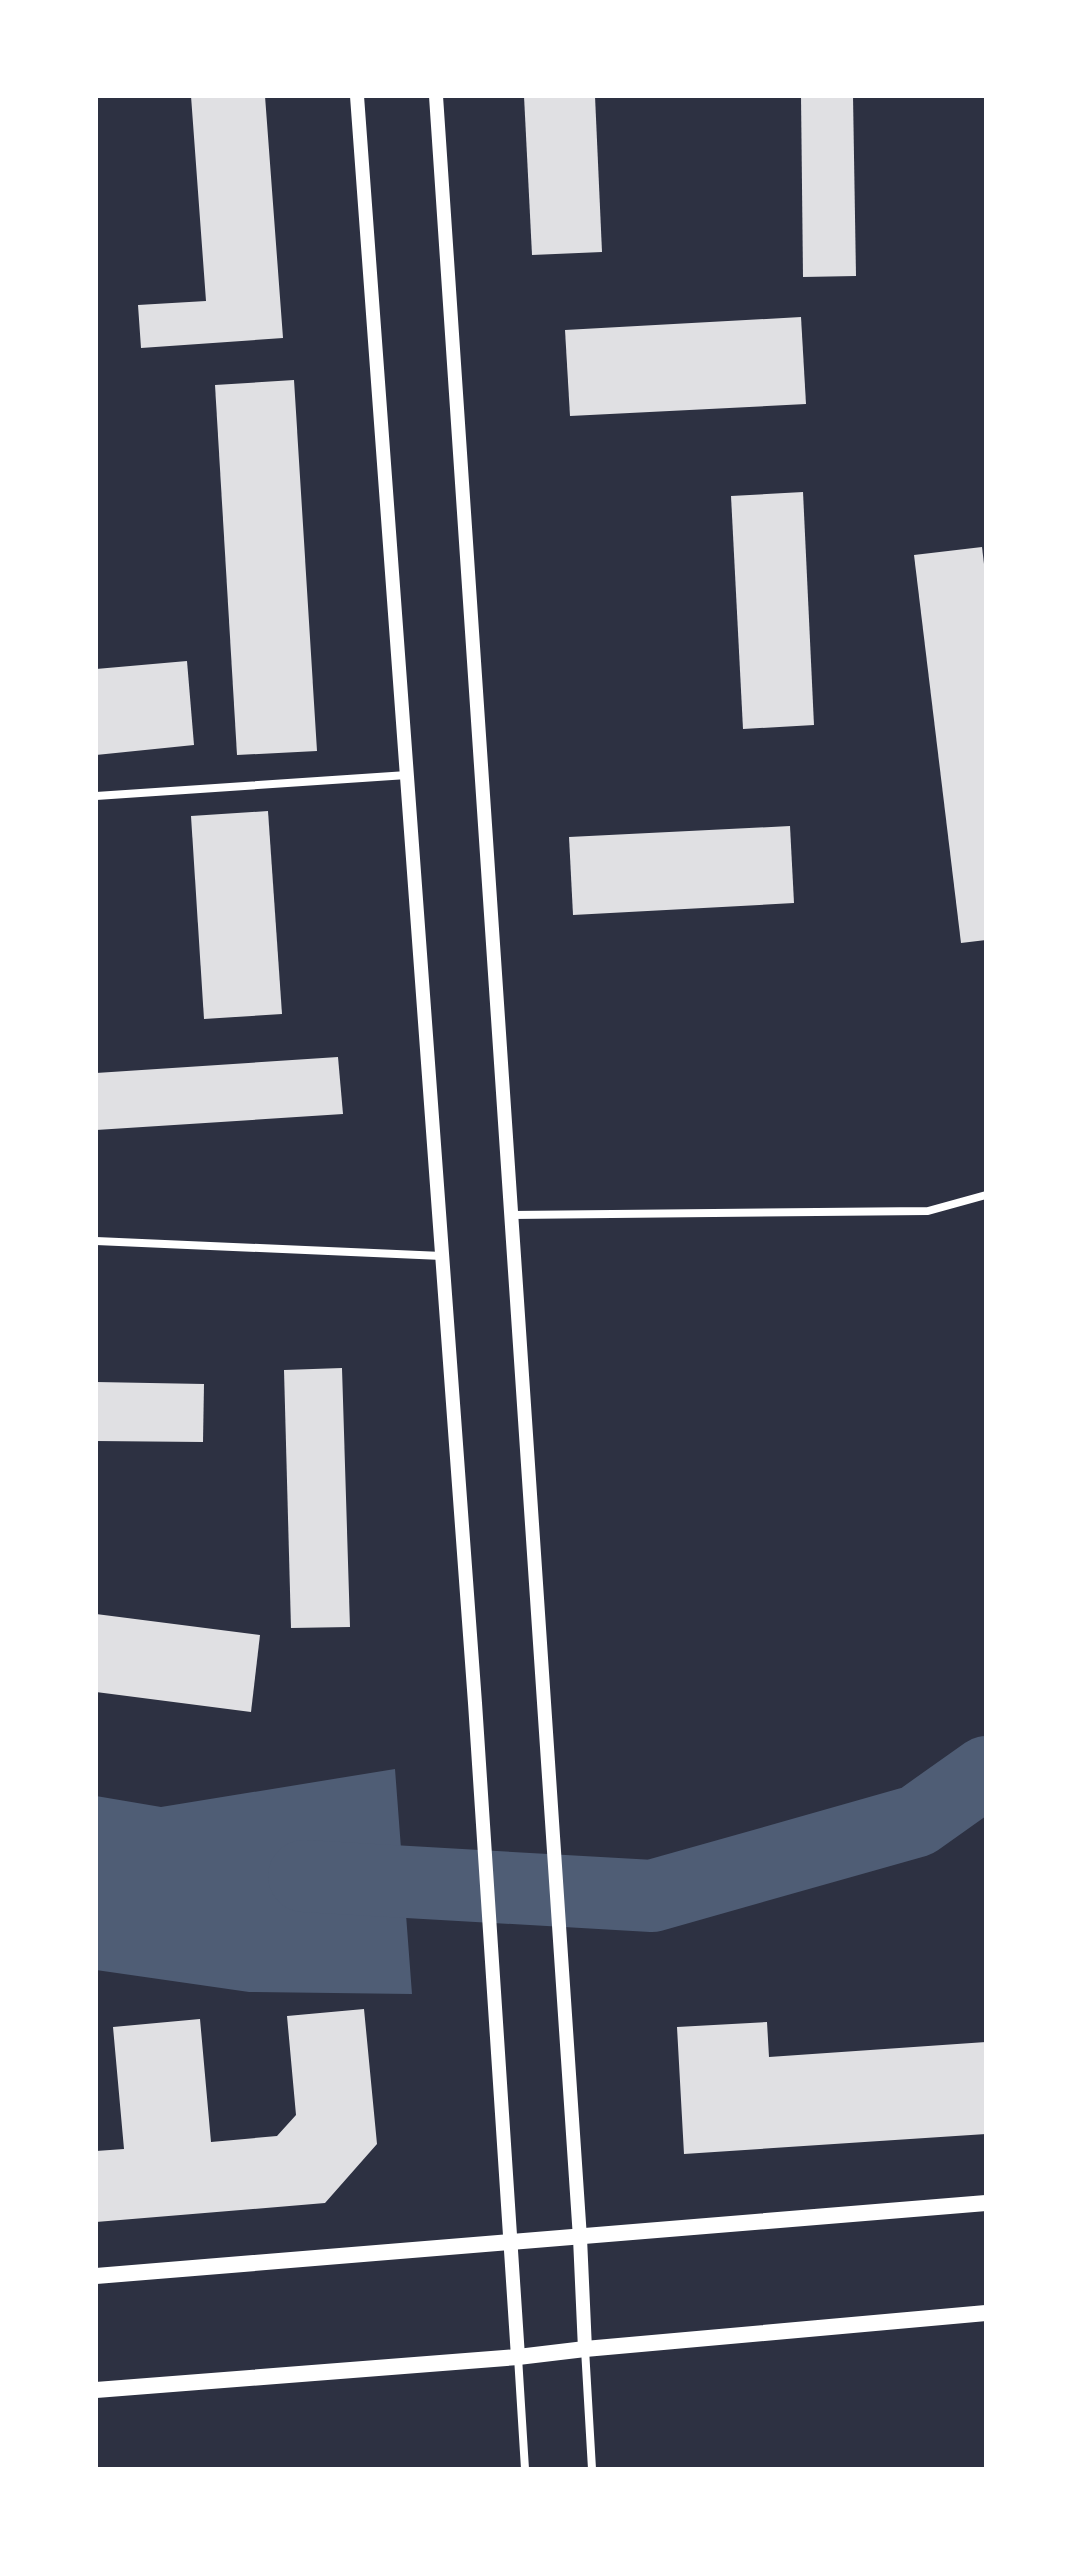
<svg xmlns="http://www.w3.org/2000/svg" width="1082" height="2565" font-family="'Noto Sans',sans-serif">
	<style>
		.water { fill: #4f5d75 }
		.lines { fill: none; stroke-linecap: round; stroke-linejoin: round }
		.river { stroke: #4f5d75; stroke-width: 72 }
		.building { fill: #e0e0e3 }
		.minor { stroke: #fff; stroke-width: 8 }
		.tertiary { stroke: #fff; stroke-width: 14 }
		.secondary { stroke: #fff; stroke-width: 16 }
	</style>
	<rect width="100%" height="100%" fill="#2d3142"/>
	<polygon class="water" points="395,1769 412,1994 249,1992 96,1970 96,1796 161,1807"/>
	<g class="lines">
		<polyline class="river" points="304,1876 652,1896 917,1821 986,1772"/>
	</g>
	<g class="building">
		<polygon points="191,96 265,96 283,338 141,348 138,305 206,301"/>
		<polygon points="524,96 595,96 602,252 532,255"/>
		<polygon points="801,96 853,96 856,276 803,277"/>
		<polygon points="801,317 806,404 570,416 565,330"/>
		<polygon points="294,380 317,751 237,755 215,385"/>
		<polygon points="803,492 814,725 743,729 731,496"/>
		<polygon points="982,547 986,581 986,940 961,943 914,555"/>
		<polygon points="187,661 194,745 96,755 96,669"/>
		<polygon points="268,811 282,1014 204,1019 191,816"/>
		<polygon points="790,826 794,903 573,915 569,837"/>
		<polygon points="338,1057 343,1114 96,1130 96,1073"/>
		<polygon points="342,1368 350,1627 291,1628 284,1370"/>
		<polygon points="96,1382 204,1384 203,1442 96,1441"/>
		<polygon points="96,1614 260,1635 251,1712 96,1692"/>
		<polygon points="364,2009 377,2144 325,2203 96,2222 96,2151 124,2149 113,2027 200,2019 211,2142 277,2136 296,2115 287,2016"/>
		<polygon points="767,2022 769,2057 986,2042 986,2134 684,2154 677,2027"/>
	</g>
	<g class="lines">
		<g class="minor">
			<polyline points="96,796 407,775"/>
			<polyline points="511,1215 928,1211 986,1195"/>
			<polyline points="96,1241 442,1256"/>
			<polyline points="585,2349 592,2469"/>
			<polyline points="518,2357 525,2469"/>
		</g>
		<g class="tertiary">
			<polyline points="357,96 475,1703 518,2357"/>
			<polyline points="436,96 580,2238 585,2349"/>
		</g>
		<g class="secondary">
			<polyline points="96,2276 986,2203"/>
			<polyline points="96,2390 518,2357 585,2349 986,2313"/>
		</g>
	</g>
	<rect width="1082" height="2565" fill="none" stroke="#ffffff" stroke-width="196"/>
</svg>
